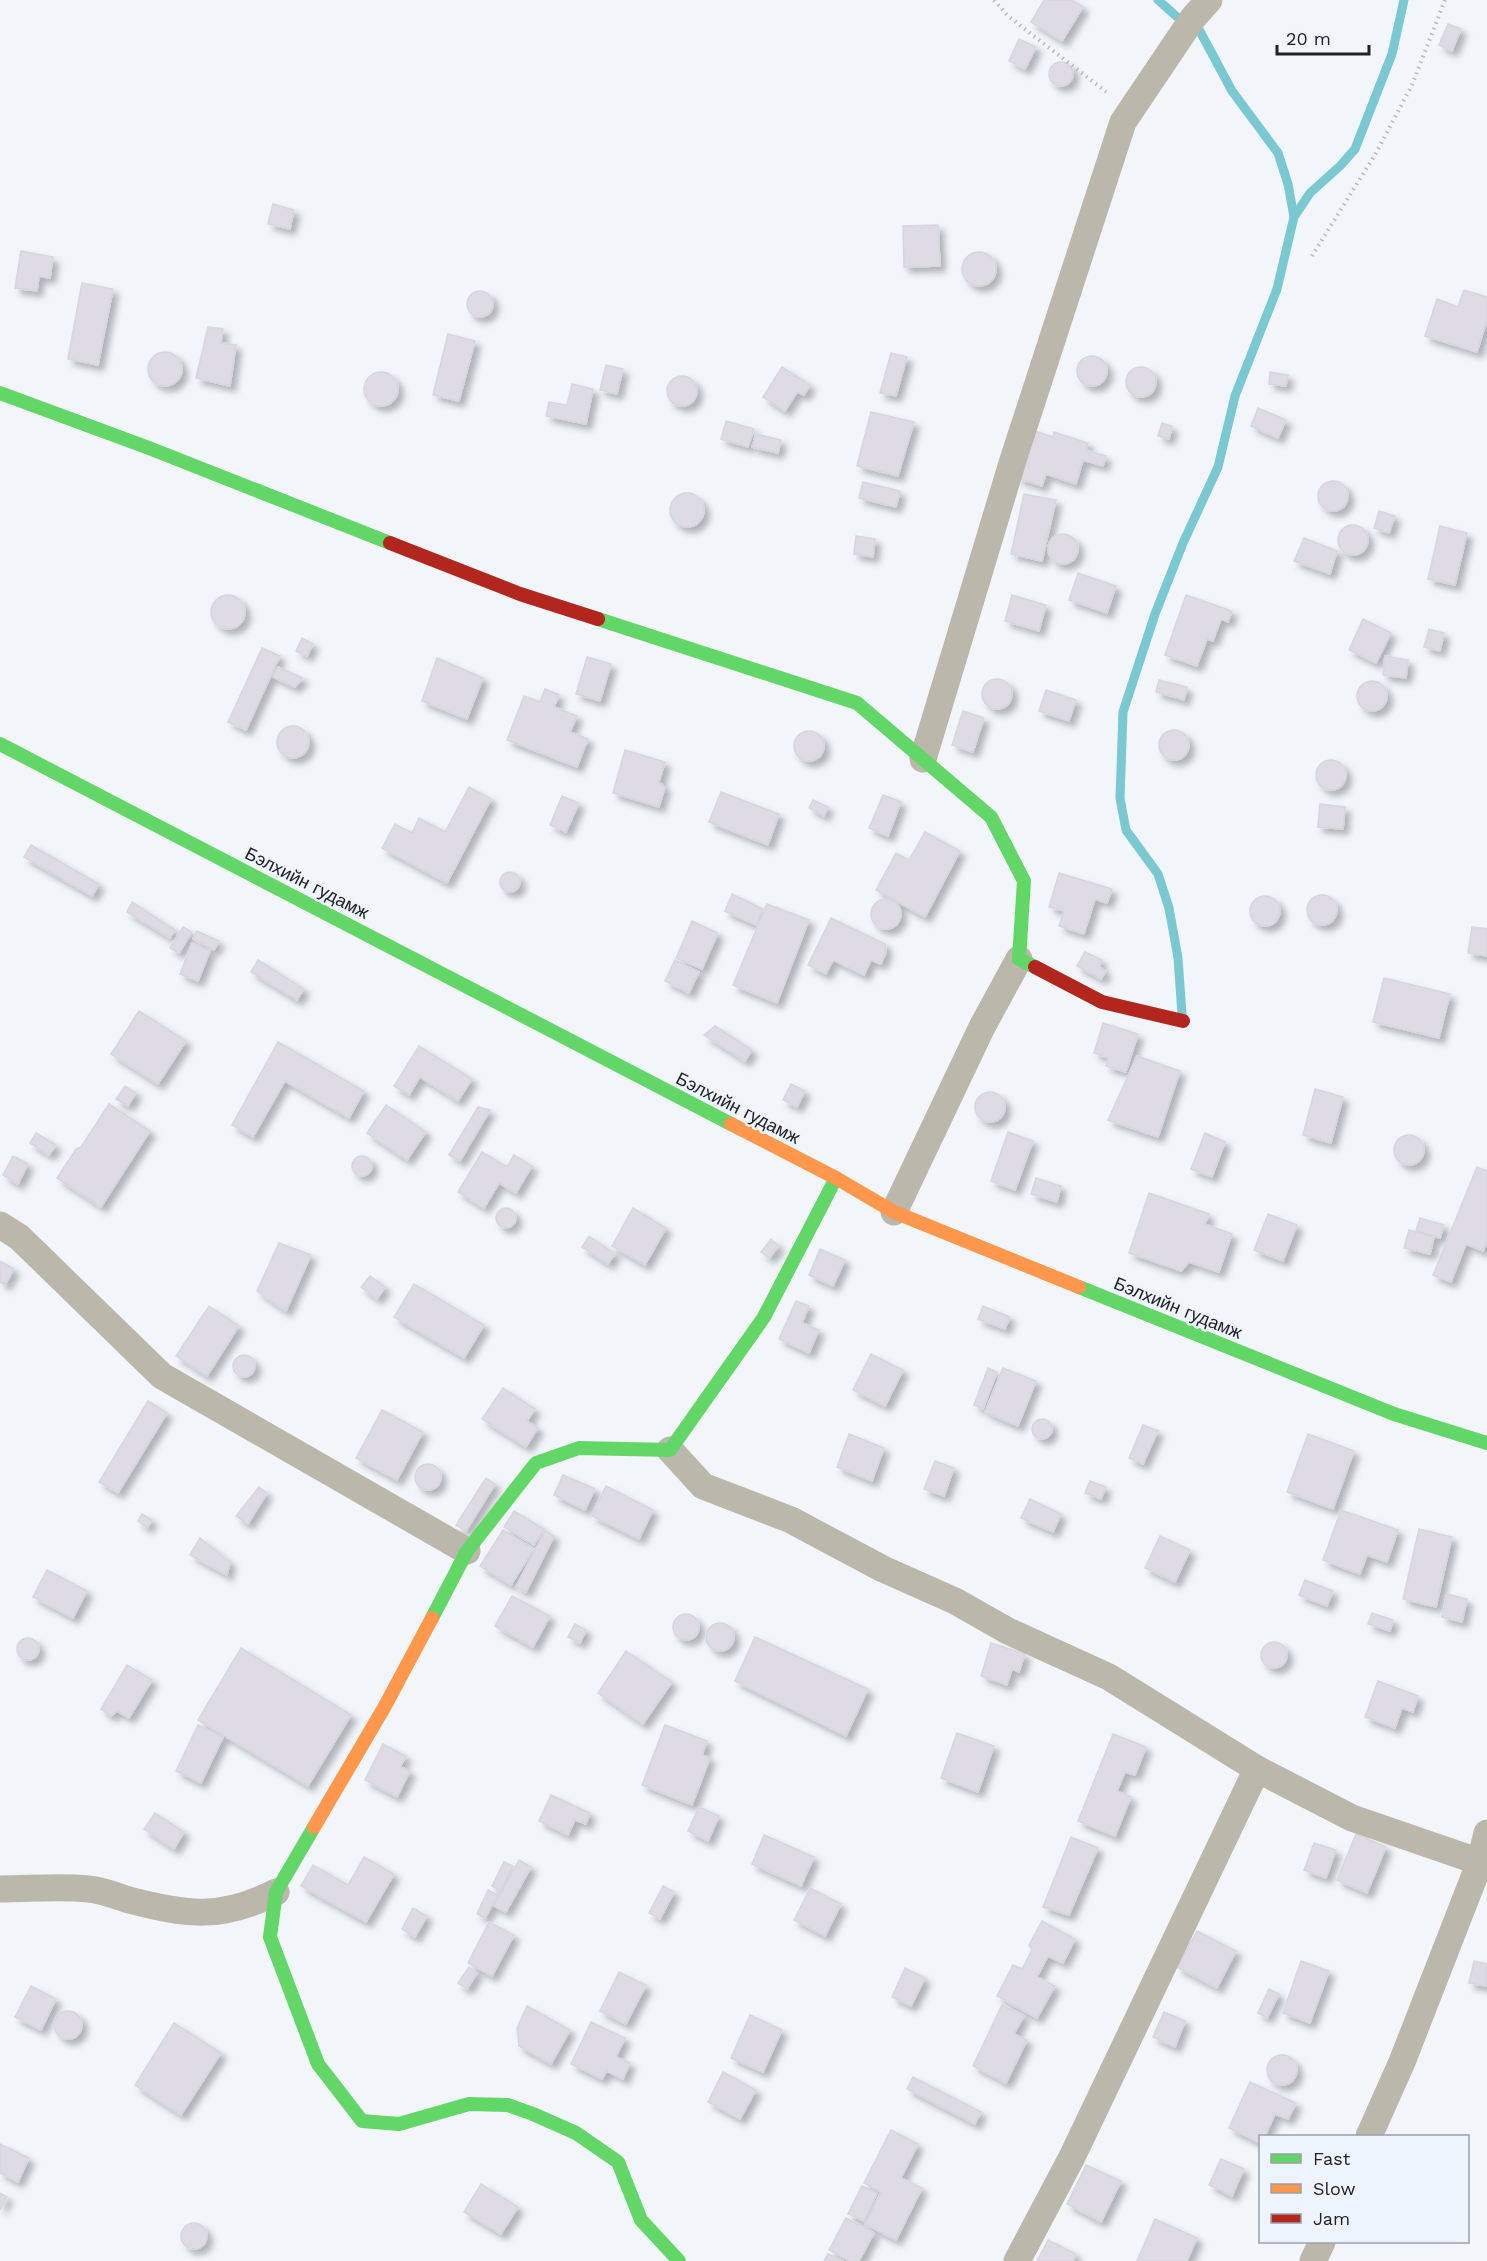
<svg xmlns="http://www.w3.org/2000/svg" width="1487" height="2261" font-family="'Work Sans',sans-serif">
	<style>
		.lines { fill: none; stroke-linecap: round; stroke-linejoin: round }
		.stream { stroke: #79c8d2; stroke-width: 9 }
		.building { fill: #dedbe4; stroke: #d6d7db; stroke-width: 1.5; filter: url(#shadow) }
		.path { stroke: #bbb9b3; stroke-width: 4; stroke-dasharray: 1.5 4.5; stroke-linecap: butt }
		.street { stroke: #bbb7ab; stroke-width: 27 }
		.fast { stroke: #63d668; stroke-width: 14 }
		.slow { stroke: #ff974d; stroke-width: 14 }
		.jam { stroke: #b3261e; stroke-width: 14 }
		.labels { text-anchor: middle; stroke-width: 5; stroke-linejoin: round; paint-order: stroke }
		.street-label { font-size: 18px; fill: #202225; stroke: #eef4fd }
	</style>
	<defs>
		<filter id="shadow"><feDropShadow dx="5.5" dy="5.5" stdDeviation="3" flood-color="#0004"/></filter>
	</defs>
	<rect width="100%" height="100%" fill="#f2f5fa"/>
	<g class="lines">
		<g class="stream">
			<polyline points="1158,0 1185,24"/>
			<polyline points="1195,22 1232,91 1278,153 1288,184 1294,217"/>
			<polyline points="1182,1014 1178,958 1169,908 1158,874 1126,830 1120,798 1123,712 1155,614 1183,543 1218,467 1235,396 1277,289 1294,217 1310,193 1340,166 1355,149 1392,54 1404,0"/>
		</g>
	</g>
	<g class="building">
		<polygon points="1044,0 1072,0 1083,7 1062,41 1031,22"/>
		<polygon points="1448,24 1461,29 1452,51 1439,45"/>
		<polygon points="1019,39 1036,47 1025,69 1009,61"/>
		<circle cx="1061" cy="74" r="12"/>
		<polygon points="273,204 294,210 290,229 268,224"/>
		<polygon points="938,225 940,266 904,267 903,226"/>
		<polygon points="21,251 53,257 50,278 39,276 37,291 15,288"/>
		<circle cx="979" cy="269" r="17"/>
		<polygon points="82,283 113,289 98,365 68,359"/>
		<polygon points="1464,290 1487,297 1487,320 1477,352 1425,336 1437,299 1458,307"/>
		<circle cx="480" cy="304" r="13"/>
		<polygon points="208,327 223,329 221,343 236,345 230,386 196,378"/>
		<polygon points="448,334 475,341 459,401 433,395"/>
		<circle cx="165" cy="369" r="17"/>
		<polygon points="891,353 907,357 896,396 880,393"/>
		<circle cx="1092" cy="371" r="15"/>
		<polygon points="606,365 623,369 617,394 600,390"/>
		<polygon points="782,367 810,385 804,395 797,392 785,411 763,397"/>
		<circle cx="1141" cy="382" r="15"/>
		<polygon points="1270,372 1288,375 1286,386 1269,384"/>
		<circle cx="381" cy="389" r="17"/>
		<circle cx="682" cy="391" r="15"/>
		<polygon points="572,384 593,389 586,424 546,416 549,402 567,405"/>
		<polygon points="1258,408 1286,420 1278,438 1251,426"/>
		<polygon points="871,412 914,422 898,476 857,466"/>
		<polygon points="726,421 754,429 748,447 721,439"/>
		<polygon points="1162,423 1172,426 1169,439 1158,436"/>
		<polygon points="1032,430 1053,437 1054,432 1088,443 1086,450 1106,456 1103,466 1083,460 1076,484 1046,474 1042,486 1017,478"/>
		<polygon points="756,434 781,440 778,453 752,447"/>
		<circle cx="1333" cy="496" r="15"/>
		<polygon points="863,482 900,491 896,507 859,498"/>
		<circle cx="687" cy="510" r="17"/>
		<polygon points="1024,494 1056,500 1042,561 1011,554"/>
		<polygon points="1379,511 1395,516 1389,533 1374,528"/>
		<circle cx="1353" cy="540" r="15"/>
		<polygon points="1440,526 1467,533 1455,585 1428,579"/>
		<circle cx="1063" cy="549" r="15"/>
		<polygon points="856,536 875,539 873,557 854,554"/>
		<polygon points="1304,538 1337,551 1330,574 1294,561"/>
		<polygon points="1078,573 1116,586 1107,613 1069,600"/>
		<circle cx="228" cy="612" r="17"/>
		<polygon points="1012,595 1046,605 1039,631 1005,621"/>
		<polygon points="1186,595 1232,611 1228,622 1221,619 1213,641 1207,639 1197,666 1165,655"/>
		<polygon points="1363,619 1391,633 1376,663 1349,650"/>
		<polygon points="1429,629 1444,633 1440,651 1424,647"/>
		<polygon points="302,638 313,644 307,656 296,651"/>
		<polygon points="262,648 280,656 246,730 228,722"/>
		<polygon points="1385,656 1408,660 1406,678 1383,675"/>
		<polygon points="587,657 611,664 600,701 576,694"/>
		<polygon points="437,658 483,678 467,719 422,701"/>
		<polygon points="278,667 303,678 295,687 273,677"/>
		<circle cx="997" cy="694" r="15"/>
		<polygon points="1159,680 1187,687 1184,700 1156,692"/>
		<circle cx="1372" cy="696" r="15"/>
		<polygon points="545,689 559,695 554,707 577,716 570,732 588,739 577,767 507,740 524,696 540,702"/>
		<polygon points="1046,690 1076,700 1069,721 1039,711"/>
		<polygon points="963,711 984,718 973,752 952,745"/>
		<circle cx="293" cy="742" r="16"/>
		<circle cx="1174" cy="745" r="15"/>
		<circle cx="809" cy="746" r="15"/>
		<polygon points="625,750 665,762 659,782 665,787 659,807 613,793"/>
		<circle cx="1331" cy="775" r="15"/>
		<polygon points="469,787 491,799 447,883 382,848 395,824 412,833 419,818 445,832"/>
		<polygon points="721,792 779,814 768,845 709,822"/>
		<polygon points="883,795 901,802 888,836 869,828"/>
		<polygon points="562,796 579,803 566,832 550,825"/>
		<polygon points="813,800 828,807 824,816 809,808"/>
		<polygon points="1320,804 1345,807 1343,829 1318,827"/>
		<polygon points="925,832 960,851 925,917 876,890 896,853 909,860"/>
		<polygon points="31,845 99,884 92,896 24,857"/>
		<circle cx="510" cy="882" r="10"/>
		<polygon points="1059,873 1112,889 1107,903 1095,899 1084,934 1059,926 1064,911 1049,907"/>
		<polygon points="732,894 763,909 756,925 725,911"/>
		<circle cx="1322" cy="910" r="15"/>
		<circle cx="1265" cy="911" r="15"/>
		<circle cx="886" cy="914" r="15"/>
		<polygon points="132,902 175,930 170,938 127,912"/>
		<polygon points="767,904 809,920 777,1003 733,985"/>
		<polygon points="831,918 885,944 886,953 881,964 871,960 864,975 833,960 826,974 808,965"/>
		<polygon points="692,921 718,933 702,969 676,958"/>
		<polygon points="183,927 192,932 179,953 170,948"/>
		<polygon points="1472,927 1487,929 1487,956 1468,953"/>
		<polygon points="197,931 219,941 214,950 193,939"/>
		<polygon points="192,943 210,951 198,981 180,974"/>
		<polygon points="1085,952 1102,960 1099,967 1106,971 1101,979 1077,966"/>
		<polygon points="258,960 304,989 297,1000 251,972"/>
		<polygon points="675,960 699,972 689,993 665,981"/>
		<polygon points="1384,978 1450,994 1439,1038 1373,1022"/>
		<polygon points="139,1011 186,1041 158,1084 111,1054"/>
		<polygon points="1103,1023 1138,1034 1126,1072 1106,1066 1109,1058 1094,1053"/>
		<polygon points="715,1026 752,1050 745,1061 704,1035"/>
		<polygon points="278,1042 364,1091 349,1118 285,1081 253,1137 232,1125"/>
		<polygon points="419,1046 472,1079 458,1101 420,1077 409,1095 394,1086"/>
		<polygon points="1137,1056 1180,1071 1158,1137 1108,1120"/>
		<polygon points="791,1084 805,1091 797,1107 783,1100"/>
		<polygon points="125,1086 136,1093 128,1106 116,1099"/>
		<polygon points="1315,1089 1343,1097 1331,1143 1303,1135"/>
		<circle cx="990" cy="1107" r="15"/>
		<polygon points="109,1104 150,1131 101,1207 57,1178 76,1149 81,1147"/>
		<polygon points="386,1105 426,1132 407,1160 367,1133"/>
		<polygon points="478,1107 490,1110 460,1161 449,1155"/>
		<polygon points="1008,1132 1033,1141 1015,1190 991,1181"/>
		<polygon points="36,1133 56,1145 49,1155 30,1143"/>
		<polygon points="1205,1133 1225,1142 1212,1177 1191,1169"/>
		<circle cx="1409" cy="1150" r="15"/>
		<polygon points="482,1152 507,1167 514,1155 532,1166 516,1193 499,1183 484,1208 458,1192"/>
		<circle cx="362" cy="1166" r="10"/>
		<polygon points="13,1156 28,1164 18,1184 3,1175"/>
		<polygon points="1477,1167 1487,1171 1487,1241 1483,1251 1466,1244 1451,1282 1433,1275"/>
		<polygon points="1036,1178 1061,1186 1057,1202 1031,1194"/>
		<polygon points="1149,1193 1209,1214 1205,1224 1232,1234 1219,1272 1189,1262 1181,1271 1129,1253"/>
		<circle cx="506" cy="1218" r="10"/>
		<polygon points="633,1208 666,1228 645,1265 612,1246"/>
		<polygon points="1268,1214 1297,1225 1283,1261 1254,1250"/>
		<polygon points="1420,1218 1444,1225 1440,1238 1416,1231"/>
		<polygon points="1409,1230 1434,1237 1430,1254 1404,1248"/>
		<polygon points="589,1236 615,1254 608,1264 582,1247"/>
		<polygon points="771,1239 779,1246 769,1258 761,1252"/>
		<polygon points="279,1243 311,1255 286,1311 257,1291"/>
		<polygon points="820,1249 845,1260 833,1286 809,1275"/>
		<polygon points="0,1261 14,1269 5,1285 0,1282"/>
		<polygon points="370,1276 385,1287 377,1299 361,1287"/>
		<polygon points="414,1284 484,1325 464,1358 394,1317"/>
		<polygon points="796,1301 809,1306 802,1323 819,1330 809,1353 779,1339"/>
		<polygon points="209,1306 239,1326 207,1376 176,1356"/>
		<polygon points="983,1306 1010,1317 1005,1329 978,1319"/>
		<polygon points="871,1354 903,1370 885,1406 853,1390"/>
		<circle cx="244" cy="1366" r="11"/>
		<polygon points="988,1368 997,1372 983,1409 974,1405"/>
		<polygon points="1003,1368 1036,1381 1018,1426 985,1412"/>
		<polygon points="503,1388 535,1409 527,1421 538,1428 526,1447 482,1419"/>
		<polygon points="148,1401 167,1413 118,1493 99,1482"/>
		<polygon points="382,1410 423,1432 397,1480 356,1458"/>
		<circle cx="1042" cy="1429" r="10"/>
		<polygon points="1143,1425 1158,1431 1143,1464 1129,1458"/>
		<polygon points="849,1434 884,1448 872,1481 837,1467"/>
		<polygon points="1308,1434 1354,1451 1333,1509 1287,1492"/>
		<polygon points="935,1461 954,1468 944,1496 924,1489"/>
		<circle cx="428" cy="1477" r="13"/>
		<polygon points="563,1475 595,1489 585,1510 554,1495"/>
		<polygon points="486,1478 495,1484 466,1531 456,1525"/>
		<polygon points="1090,1481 1106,1487 1101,1499 1085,1493"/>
		<polygon points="606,1486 653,1510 639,1539 592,1516"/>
		<polygon points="259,1487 267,1493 248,1524 236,1516"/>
		<polygon points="1030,1499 1061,1514 1053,1532 1021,1518"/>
		<polygon points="1341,1510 1398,1530 1387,1562 1367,1555 1360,1574 1323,1560"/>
		<polygon points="514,1511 544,1529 534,1545 504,1527"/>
		<polygon points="142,1514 152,1520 147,1528 138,1521"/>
		<polygon points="1419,1529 1452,1537 1436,1607 1403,1599"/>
		<polygon points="503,1530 534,1549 511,1585 480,1566"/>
		<polygon points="545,1531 554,1536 526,1592 516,1587"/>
		<polygon points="1160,1536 1190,1550 1175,1582 1145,1568"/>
		<polygon points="200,1538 230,1562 227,1575 190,1555"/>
		<polygon points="47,1570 87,1591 73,1618 33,1597"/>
		<polygon points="1305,1580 1333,1591 1327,1606 1299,1595"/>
		<polygon points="1447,1594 1467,1599 1462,1622 1442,1617"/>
		<polygon points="512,1596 550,1616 533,1647 495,1626"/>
		<polygon points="1372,1613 1393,1620 1390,1631 1368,1624"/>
		<circle cx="686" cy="1627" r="13"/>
		<circle cx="720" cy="1637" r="14"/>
		<polygon points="575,1624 586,1630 580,1643 568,1637"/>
		<polygon points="755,1637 868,1689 846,1736 735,1681"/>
		<circle cx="28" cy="1649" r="11"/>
		<circle cx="1274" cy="1655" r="13"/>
		<polygon points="991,1643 1025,1654 1019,1672 1012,1669 1007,1685 981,1676"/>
		<polygon points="241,1648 351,1715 308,1786 198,1720"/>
		<polygon points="626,1651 672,1682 643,1724 598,1693"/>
		<polygon points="127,1665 152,1680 129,1718 117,1711 111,1716 101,1709"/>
		<polygon points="1378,1681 1418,1696 1413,1712 1402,1708 1395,1728 1365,1717"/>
		<polygon points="198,1725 223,1737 201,1783 176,1771"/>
		<polygon points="665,1725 707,1741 702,1755 710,1758 692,1805 642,1785"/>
		<polygon points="957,1733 994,1746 978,1792 941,1778"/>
		<polygon points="1113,1734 1146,1747 1135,1775 1125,1772 1117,1791 1131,1797 1115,1836 1078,1821"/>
		<polygon points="383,1744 406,1756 400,1767 410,1771 397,1797 365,1780"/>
		<polygon points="551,1795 590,1813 586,1824 575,1820 568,1835 539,1821"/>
		<polygon points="699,1807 719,1816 708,1841 688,1831"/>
		<polygon points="155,1813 184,1832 174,1849 144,1829"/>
		<polygon points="1356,1834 1386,1847 1367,1893 1337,1880"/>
		<polygon points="764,1835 814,1857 801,1886 752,1864"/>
		<polygon points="1071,1837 1098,1848 1069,1915 1043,1907"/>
		<polygon points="1314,1843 1336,1850 1326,1878 1304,1870"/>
		<polygon points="364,1857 394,1874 366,1922 301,1886 313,1865 348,1885"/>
		<polygon points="519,1860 531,1867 506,1912 494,1906"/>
		<polygon points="504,1862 513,1866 500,1891 492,1886"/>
		<polygon points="663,1886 674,1892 660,1919 649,1913"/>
		<polygon points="810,1888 841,1904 825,1936 794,1920"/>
		<polygon points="488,1890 498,1895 485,1918 477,1914"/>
		<polygon points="413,1908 427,1916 415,1937 402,1929"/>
		<polygon points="1042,1921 1075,1939 1063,1963 1048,1956 1037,1977 1055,1986 1037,2018 997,1996 1013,1965 1022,1969 1032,1950 1029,1945"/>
		<polygon points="489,1922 514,1935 492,1976 468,1963"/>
		<polygon points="1197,1931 1236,1951 1217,1988 1177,1967"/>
		<polygon points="1301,1961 1329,1971 1310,2023 1283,2013"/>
		<polygon points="1474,1961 1487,1964 1486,1986 1469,1983"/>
		<polygon points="469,1967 477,1973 467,1989 458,1983"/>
		<polygon points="905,1968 925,1978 911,2006 892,1997"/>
		<polygon points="619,1972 646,1985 626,2024 600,2011"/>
		<polygon points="31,1986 56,1999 41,2030 15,2017"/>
		<polygon points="1269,1989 1279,1994 1267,2018 1258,2013"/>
		<polygon points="1002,2005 1024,2016 1014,2034 1027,2040 1006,2083 973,2066"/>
		<polygon points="527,2006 570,2030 551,2064 519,2046 517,2028"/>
		<circle cx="68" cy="2025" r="14"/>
		<polygon points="1164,2012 1185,2021 1175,2047 1153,2037"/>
		<polygon points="750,2015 782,2030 763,2072 731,2058"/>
		<polygon points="591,2022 625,2038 616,2057 630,2063 623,2079 607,2071 602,2079 571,2064"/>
		<polygon points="174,2023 221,2053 181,2115 135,2085"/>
		<circle cx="1282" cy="2070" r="15"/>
		<polygon points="723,2072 756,2090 740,2119 708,2102"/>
		<polygon points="913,2077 981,2112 975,2124 907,2089"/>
		<polygon points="1250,2082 1296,2103 1288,2119 1275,2114 1265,2136 1260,2136 1260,2143 1229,2128"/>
		<polygon points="891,2130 918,2144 901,2178 922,2188 896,2240 865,2224 881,2192 864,2183"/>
		<polygon points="0,2144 29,2158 18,2182 0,2173"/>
		<polygon points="1221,2159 1244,2169 1232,2196 1209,2185"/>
		<polygon points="1086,2165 1121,2181 1101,2222 1067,2204"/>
		<polygon points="481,2184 518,2207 501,2234 464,2212"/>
		<polygon points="862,2186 877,2193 864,2221 848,2214"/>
		<polygon points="0,2193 7,2197 0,2210"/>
		<polygon points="846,2218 874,2233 859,2261 850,2261 829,2250"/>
		<polygon points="1155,2219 1197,2238 1187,2261 1137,2261"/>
		<circle cx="194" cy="2236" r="13"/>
		<polygon points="1048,2240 1076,2254 1073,2261 1037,2261"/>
		<polygon points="828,2254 843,2261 824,2261"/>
	</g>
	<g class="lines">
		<g class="path">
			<polyline points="994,0 1008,16 1109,94"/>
			<polyline points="1312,256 1376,153 1412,85 1445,0"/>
		</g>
		<g class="street">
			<polyline points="923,759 1013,460 1123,122 1193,18 1209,0"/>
			<polyline points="894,1212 982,1027 1019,959"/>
			<polyline points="0,1225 19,1237 162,1376 467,1551"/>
			<polyline points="670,1450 703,1486 791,1520 883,1569 955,1601 1008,1631 1109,1677 1257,1769 1352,1818 1480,1862"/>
			<path d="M 0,1889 C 29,1889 60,1886 88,1889 C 102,1890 116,1896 129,1900 C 187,1915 221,1920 276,1892"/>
			<polyline points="1369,2136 1402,2062 1480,1862 1487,1833"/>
			<polyline points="1017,2261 1072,2157 1257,1769"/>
			<polyline points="1313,2261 1322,2242"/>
		</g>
		<g class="fast">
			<polyline points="0,393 149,448 390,543"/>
			<polyline points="598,619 857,703 991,817 1024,881 1019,959 1035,967"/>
			<polyline points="0,744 731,1124"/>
			<polyline points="1079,1287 1394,1414 1487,1443"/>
			<polyline points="432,1618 467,1551 536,1463 579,1448 670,1450 764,1317 836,1178"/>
			<polyline points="314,1827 276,1892 270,1937 318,2064 362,2121 399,2124 469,2104 508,2105 533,2114 576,2133 618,2162 641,2220 679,2261"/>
		</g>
		<g class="slow">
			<polyline points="731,1124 836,1178 894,1212 1079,1287"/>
			<polyline points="314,1827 385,1706 432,1618"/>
		</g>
		<g class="jam">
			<polyline points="390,543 520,594 598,619"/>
			<polyline points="1035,967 1102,1002 1183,1021"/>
		</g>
	</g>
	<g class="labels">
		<g class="street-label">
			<text transform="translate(307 883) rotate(27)" y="6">Бэлхийн гудамж</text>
			<text transform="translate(738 1108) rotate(27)" y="6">Бэлхийн гудамж</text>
			<text transform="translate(1178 1308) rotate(22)" y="6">Бэлхийн гудамж</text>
		</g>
	</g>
	<rect x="1259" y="2135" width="210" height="108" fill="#eef4fd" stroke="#9ca0a7" stroke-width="1.5"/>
	<rect x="1271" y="2154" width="30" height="9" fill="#63d668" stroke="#9ca0a7" stroke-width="1.5"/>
	<text x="1313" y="2165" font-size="18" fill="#202225">Fast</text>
	<rect x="1271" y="2184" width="30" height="9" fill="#ff974d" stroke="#9ca0a7" stroke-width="1.5"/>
	<text x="1313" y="2195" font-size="18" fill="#202225">Slow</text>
	<rect x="1271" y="2214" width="30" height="9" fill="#b3261e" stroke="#9ca0a7" stroke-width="1.5"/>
	<text x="1313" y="2225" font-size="18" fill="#202225">Jam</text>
	<path d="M1277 45v9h92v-9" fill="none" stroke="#202225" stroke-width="3"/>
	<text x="1286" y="45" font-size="18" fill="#202225" stroke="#eef4fd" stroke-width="4.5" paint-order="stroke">20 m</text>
</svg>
